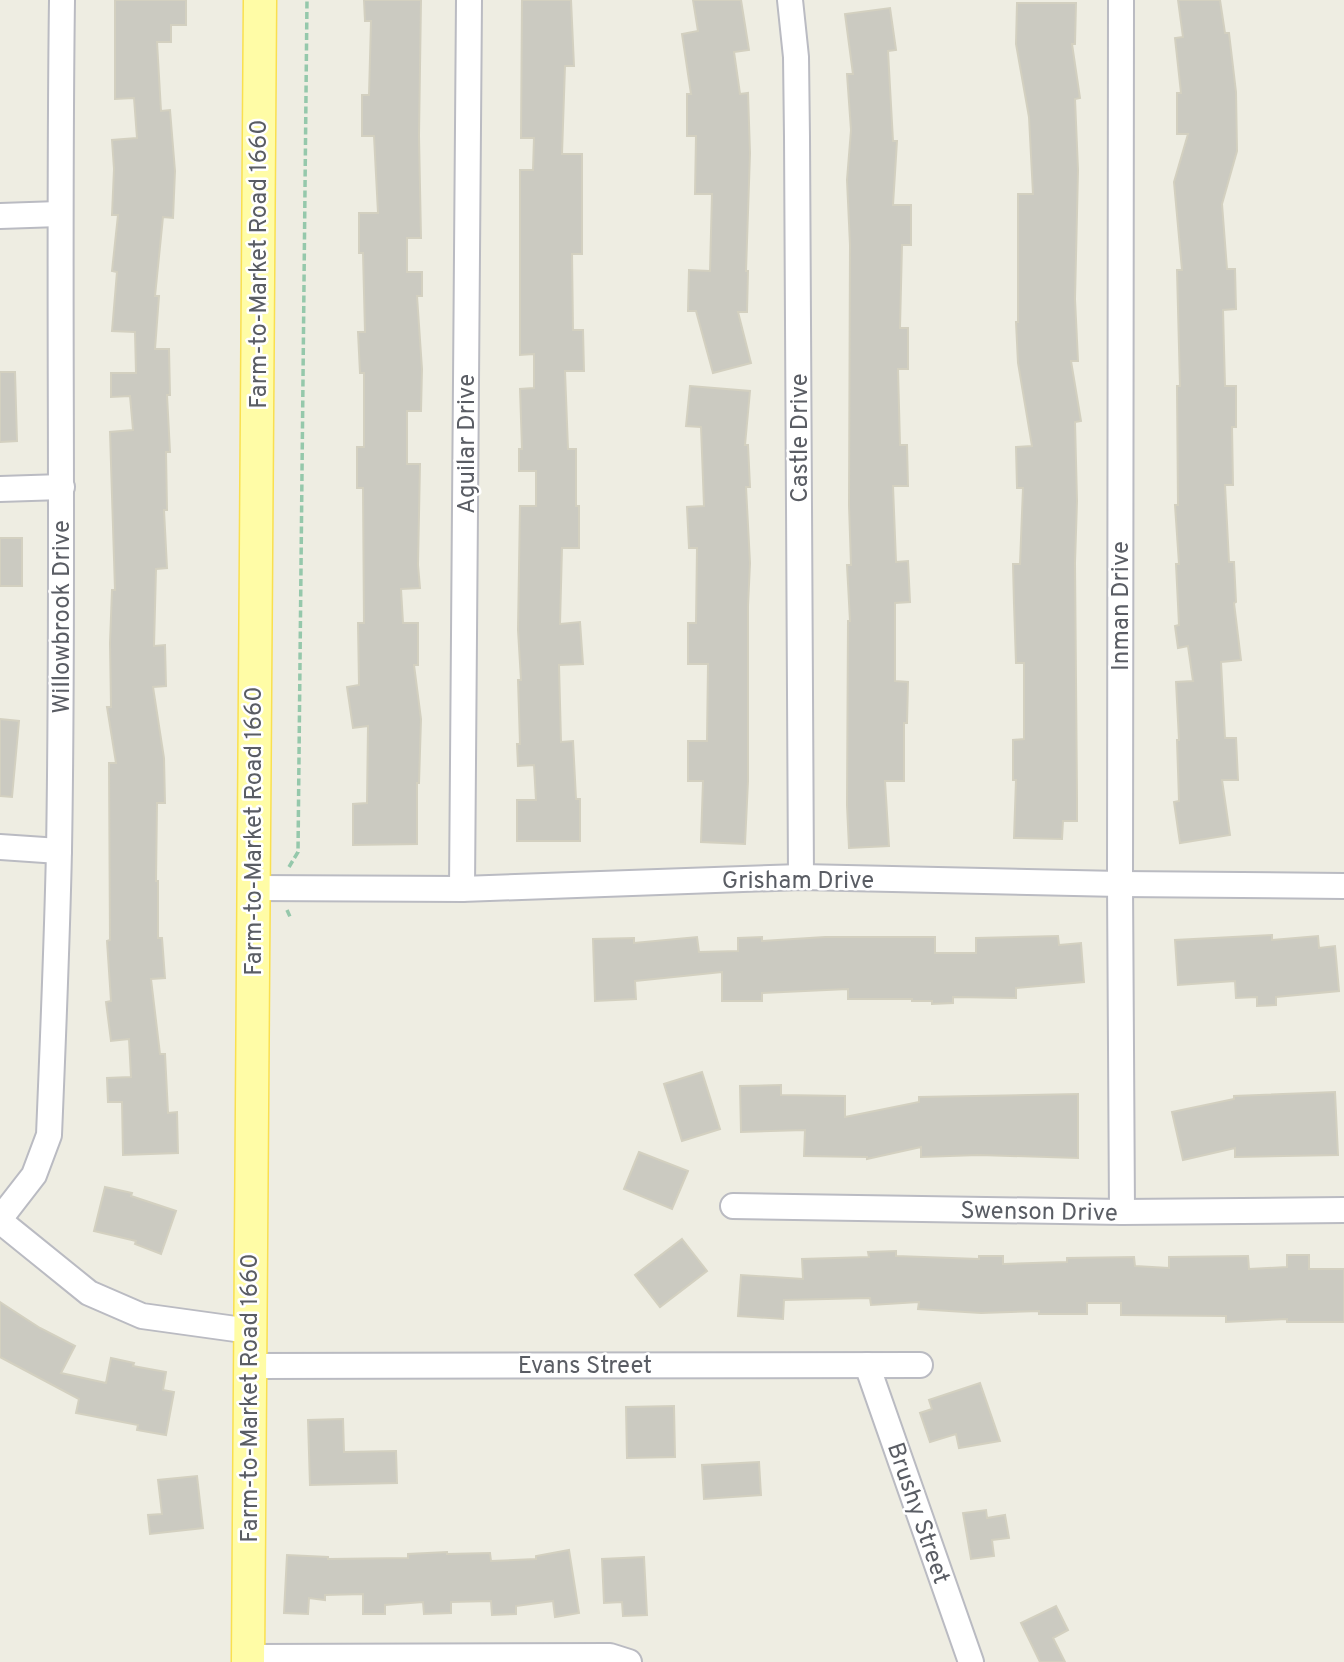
<svg xmlns="http://www.w3.org/2000/svg" width="1344" height="1662" font-family="Overpass,sans-serif">
	<style>
		.building { fill: #cbcac1; stroke: #d3d0c0; stroke-width: 2 }
		.lines { fill: none; stroke-linecap: round; stroke-linejoin: round }
		.minor-casing { stroke: #babbc2; stroke-width: 28 }
		.major-casing { stroke: #fae04f; stroke-width: 35 }
		.path { stroke: #95c8ab; stroke-width: 3.5; stroke-dasharray: 7 3.5; stroke-linecap: butt }
		.minor { stroke: #fff; stroke-width: 24 }
		.major { stroke: #fffca6; stroke-width: 32 }
		.labels { text-anchor: middle; stroke-width: 5; stroke-linejoin: round; paint-order: stroke }
		.street-label { font-size: 24px; fill: #5a5d64; stroke: #fff }
	</style>
	<rect width="100%" height="100%" fill="#eeede2"/>
	<g class="building">
		<polygon points="115,0 186,0 186,25 171,25 171,42 157,42 161,111 170,110 175,171 173,218 163,217 155,296 159,296 155,349 169,349 170,395 167,395 170,452 166,452 167,510 164,510 167,568 156,569 154,646 165,645 166,686 153,687 164,758 165,803 157,803 156,881 158,881 158,938 162,938 165,978 151,979 160,1054 165,1054 168,1113 177,1112 178,1153 123,1155 122,1102 108,1102 107,1078 131,1077 129,1039 111,1041 106,1002 111,1001 107,941 110,940 109,763 116,763 107,707 111,707 110,643 112,590 115,590 110,432 133,430 130,396 111,397 111,373 136,373 135,332 112,331 117,272 112,271 118,215 112,215 114,169 112,140 137,138 134,98 115,99"/>
		<polygon points="364,0 421,0 419,136 421,238 407,238 407,272 422,272 422,296 417,296 422,369 421,411 407,411 407,464 420,464 418,565 420,588 401,589 403,623 418,623 418,665 414,665 421,719 419,783 417,783 417,844 353,845 353,804 367,803 368,726 353,728 347,687 359,685 358,623 364,623 363,488 357,488 357,447 364,447 364,373 360,373 358,332 365,332 363,253 359,253 359,213 378,213 374,136 362,136 362,95 369,95 371,21 365,21"/>
		<polygon points="522,0 571,0 574,66 565,66 562,154 582,154 582,254 572,254 573,330 583,330 584,371 565,371 568,449 576,449 576,506 579,506 579,548 562,548 560,624 580,622 583,664 559,665 561,742 573,741 576,799 580,799 580,841 517,841 517,800 536,800 534,765 518,766 517,744 520,744 518,680 521,680 518,630 520,506 536,506 536,471 519,471 519,449 522,449 520,389 534,388 534,354 520,355 520,170 533,170 534,138 521,138"/>
		<polygon points="693,0 741,0 749,50 734,52 740,94 748,93 750,153 746,271 748,271 747,312 738,312 751,363 713,373 696,311 688,311 689,270 710,271 712,194 695,194 696,136 687,136 687,94 691,94 682,34 698,31"/>
		<polygon points="1178,0 1220,0 1225,33 1229,33 1236,92 1237,151 1222,204 1227,269 1235,269 1236,309 1223,310 1225,386 1236,386 1236,427 1232,427 1233,485 1225,485 1229,562 1234,562 1236,602 1234,603 1241,660 1221,662 1225,738 1236,738 1238,780 1222,780 1230,835 1180,843 1174,802 1179,801 1177,740 1179,740 1176,682 1193,681 1188,646 1178,648 1175,626 1179,625 1176,564 1179,564 1175,505 1178,505 1177,386 1180,386 1177,270 1182,270 1174,182 1188,134 1177,134 1177,93 1181,93 1175,38 1183,37"/>
		<polygon points="1017,3 1076,3 1075,44 1072,44 1080,98 1075,99 1078,170 1075,299 1078,361 1071,361 1081,421 1075,422 1077,501 1075,563 1077,798 1077,821 1063,821 1062,839 1014,838 1016,780 1013,780 1013,740 1024,739 1024,663 1016,663 1014,604 1013,564 1020,564 1023,488 1017,488 1016,447 1032,446 1018,363 1016,322 1018,322 1018,194 1033,194 1029,117 1016,44"/>
		<polygon points="890,8 896,50 888,51 893,141 897,141 893,205 911,205 911,245 902,245 900,328 908,328 908,369 898,369 900,445 907,445 908,486 893,486 896,562 908,561 910,602 895,603 895,681 908,682 907,723 904,723 904,781 885,781 889,846 849,848 847,805 848,621 850,621 847,565 851,565 849,505 850,245 847,180 851,130 847,74 853,74 845,14"/>
		<polygon points="0,372 15,372 17,441 0,442"/>
		<polygon points="690,386 750,391 745,445 748,445 750,487 746,487 750,563 748,606 748,781 745,844 701,842 703,781 688,781 688,741 707,741 708,664 688,664 688,623 696,623 697,548 689,548 687,507 704,506 701,427 686,426"/>
		<rect x="0" y="538" width="22" height="48"/>
		<polygon points="0,719 19,721 12,797 0,796"/>
		<polygon points="1272,935 1272,940 1318,936 1319,948 1335,946 1339,991 1276,997 1276,1005 1257,1006 1257,997 1236,998 1235,981 1178,985 1175,940"/>
		<polygon points="1058,936 1059,945 1081,943 1084,982 1016,988 1016,998 953,997 953,1003 932,1004 932,1001 912,1001 912,999 848,999 848,989 762,993 762,1001 722,1001 722,972 635,981 636,999 595,1001 593,939 634,938 634,943 697,937 699,952 738,951 738,938 762,937 762,941 825,937 935,937 935,953 976,953 976,938"/>
		<polygon points="702,1072 720,1129 682,1141 664,1084"/>
		<polygon points="781,1085 781,1095 845,1096 845,1117 919,1102 919,1097 1078,1094 1078,1158 979,1155 921,1157 921,1147 867,1159 867,1157 804,1156 805,1130 741,1132 740,1086"/>
		<polygon points="1335,1092 1338,1155 1235,1157 1235,1148 1183,1160 1172,1112 1234,1099 1234,1096"/>
		<polygon points="639,1152 688,1171 672,1209 624,1189"/>
		<polygon points="105,1187 132,1193 131,1196 176,1211 161,1254 135,1244 136,1241 94,1231"/>
		<polygon points="682,1239 707,1271 660,1307 635,1275"/>
		<polygon points="896,1251 896,1256 979,1259 979,1256 1003,1256 1003,1264 1067,1262 1067,1258 1134,1257 1135,1266 1169,1268 1169,1257 1248,1256 1249,1269 1287,1267 1287,1255 1309,1255 1309,1269 1344,1269 1344,1322 1287,1322 1287,1319 1226,1322 1226,1316 1121,1315 1121,1303 1087,1303 1087,1314 1039,1314 1039,1311 981,1313 918,1309 919,1302 871,1305 870,1298 784,1300 783,1319 738,1316 741,1275 803,1279 802,1259 869,1257 868,1252"/>
		<polygon points="0,1302 40,1328 75,1346 61,1373 106,1383 111,1358 134,1363 133,1366 166,1372 163,1390 174,1392 166,1435 137,1430 138,1425 76,1413 79,1399 0,1357"/>
		<polygon points="980,1383 1000,1441 959,1448 956,1434 930,1442 920,1413 932,1409 929,1400"/>
		<polygon points="674,1406 675,1457 627,1458 626,1407"/>
		<polygon points="343,1419 344,1452 396,1451 397,1483 310,1485 308,1420"/>
		<polygon points="759,1462 761,1495 704,1499 702,1465"/>
		<polygon points="197,1476 203,1528 150,1534 148,1515 162,1514 158,1480"/>
		<polygon points="986,1510 987,1518 1005,1515 1009,1538 992,1540 994,1556 971,1559 963,1513"/>
		<polygon points="569,1550 579,1613 555,1617 553,1601 516,1606 516,1614 492,1615 491,1601 451,1602 451,1613 424,1614 423,1602 385,1605 385,1614 363,1614 363,1594 325,1595 325,1600 309,1598 308,1614 284,1613 287,1555 328,1557 328,1559 408,1558 408,1554 447,1552 447,1554 490,1553 491,1561 536,1559 536,1556"/>
		<polygon points="644,1557 647,1615 623,1616 622,1602 604,1603 602,1559"/>
		<polygon points="1056,1606 1068,1630 1053,1638 1065,1662 1040,1662 1021,1623"/>
	</g>
	<g class="lines">
		<defs>
			<g id="minor">
				<polyline points="790,0 796,57 797,137 801,877"/>
				<polyline points="1121,0 1120,884 1122,1212"/>
				<polyline points="0,216 59,214"/>
				<polyline points="0,489 62,487"/>
				<polyline points="0,847 59,851"/>
				<polyline points="253,888 462,889 801,877 1120,884 1344,886"/>
				<polyline points="462,889 469,0"/>
				<polyline points="733,1206 1122,1212 1344,1210"/>
				<path d="M 0,1219 L 34,1175 L 49,1135 C 53,1040 57,945 59,850 C 64,567 58,283 62,0"/>
				<polyline points="0,1221 89,1293 142,1316 250,1331"/>
				<polyline points="867,1365 971,1662"/>
				<polyline points="250,1366 920,1365"/>
				<polyline points="248,1657 610,1656 629,1662"/>
			</g>
			<polyline id="major" points="248,1662 260,0"/>
		</defs>
		<use href="#minor" class="minor-casing"/>
		<use href="#major" class="major-casing"/>
		<g class="path">
			<polyline points="289,867 298,852 307,0"/>
			<polyline points="287,910 291,919"/>
		</g>
		<use href="#minor" class="minor"/>
		<use href="#major" class="major"/>
	</g>
	<g class="labels">
		<g class="street-label">
			<text transform="translate(258 264) rotate(-90)" y="8">Farm-to-Market Road 1660</text>
			<text transform="translate(799 438) rotate(-90)" y="8">Castle Drive</text>
			<text transform="translate(466 444) rotate(-90)" y="8">Aguilar Drive</text>
			<text transform="translate(1120 606) rotate(-90)" y="8">Inman Drive</text>
			<text transform="translate(61 617) rotate(-90)" y="8">Willowbrook Drive</text>
			<text transform="translate(253 831) rotate(-90)" y="8">Farm-to-Market Road 1660</text>
			<text x="798" y="888">Grisham Drive</text>
			<text transform="translate(1039 1211) rotate(1)" y="8">Swenson Drive</text>
			<text x="585" y="1373">Evans Street</text>
			<text transform="translate(249 1398) rotate(-90)" y="8">Farm-to-Market Road 1660</text>
			<text transform="translate(919 1513) rotate(71)" y="8">Brushy Street</text>
		</g>
	</g>
</svg>
